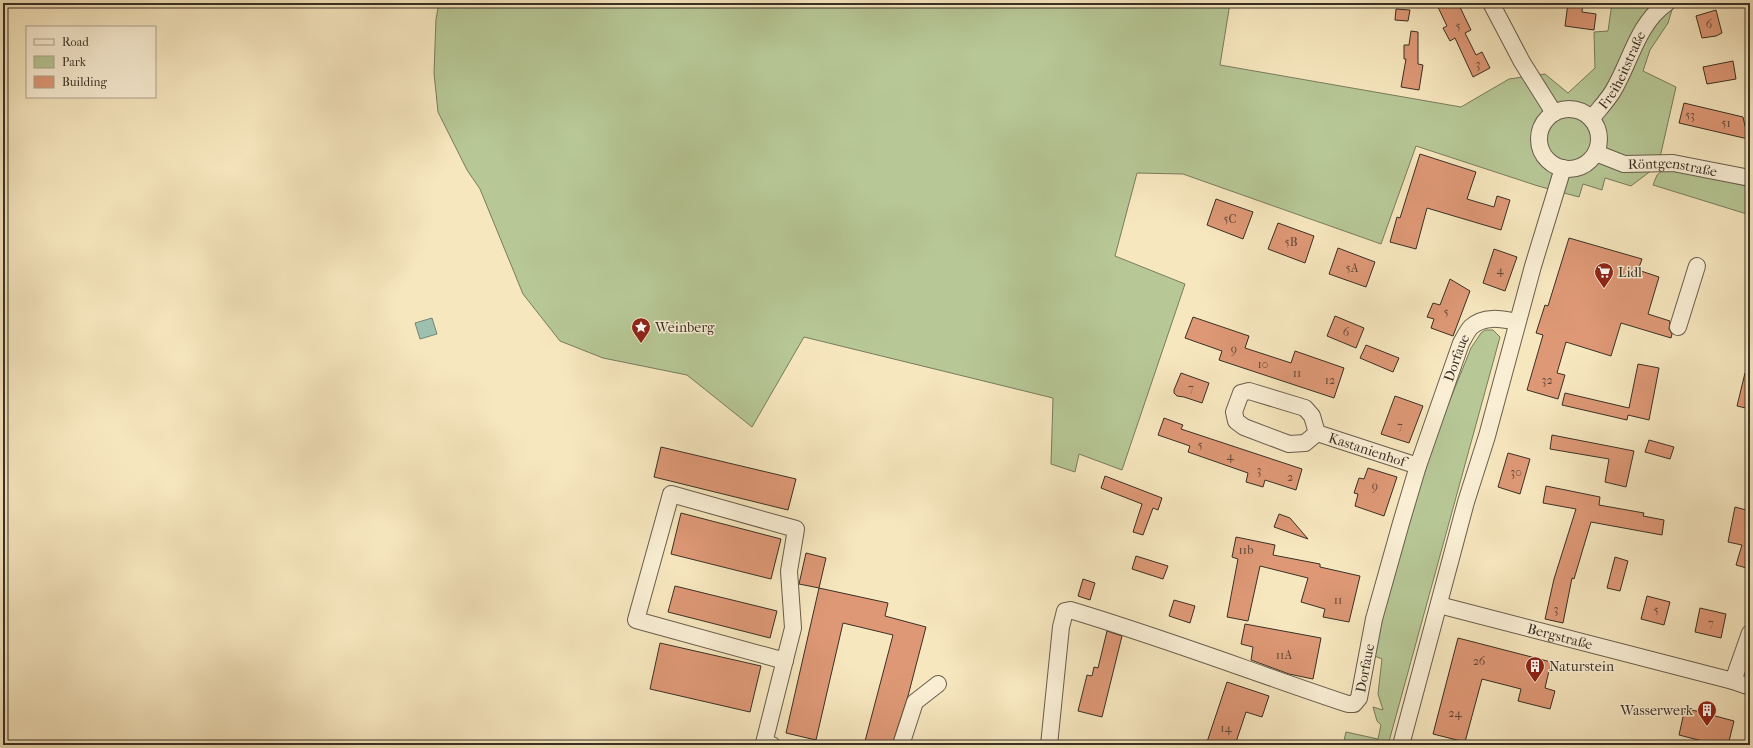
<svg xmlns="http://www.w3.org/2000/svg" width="1753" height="748" font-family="'IM FELL French Canon',serif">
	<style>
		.green { fill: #b7c796; stroke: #787c5e }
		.water { fill: #9dc0af; stroke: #758678 }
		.building { fill: #de9876; stroke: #393025 }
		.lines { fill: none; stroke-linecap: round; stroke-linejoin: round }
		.minor-casing { stroke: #685e4c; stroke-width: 18 }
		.minor { stroke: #faefd5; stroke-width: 16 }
		.labels { text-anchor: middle; stroke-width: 3; stroke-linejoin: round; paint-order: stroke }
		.number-label { font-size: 12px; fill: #624a39 }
		.street-label { font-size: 14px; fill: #393025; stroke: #faefd5 }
		.poi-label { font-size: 14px; fill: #393025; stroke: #faefd5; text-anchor: start }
	</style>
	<rect width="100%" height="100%" fill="#f7e7bf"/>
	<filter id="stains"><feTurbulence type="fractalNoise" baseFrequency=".005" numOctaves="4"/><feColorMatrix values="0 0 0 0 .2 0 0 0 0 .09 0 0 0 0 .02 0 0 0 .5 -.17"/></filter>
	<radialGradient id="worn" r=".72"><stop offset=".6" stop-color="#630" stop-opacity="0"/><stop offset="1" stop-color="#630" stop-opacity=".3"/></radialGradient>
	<g class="green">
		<polygon points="439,3 1230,3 1220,65 1461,107 1509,79 1545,74 1568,93 1595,68 1594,32 1608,31 1612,3 1674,3 1668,23 1650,50 1643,71 1676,87 1661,153 1652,170 1631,186 1605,178 1602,190 1583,184 1579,197 1538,186 1416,146 1381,244 1183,174 1137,173 1115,256 1185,284 1122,470 1079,454 1075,472 1051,464 1053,398 804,337 752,427 687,375 603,358 560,341 523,294 480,189 467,170 438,112 434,73 436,19"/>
		<polygon points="1675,169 1750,187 1750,215 1653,185 1657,175 1663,170"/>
		<polygon points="1485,330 1493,330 1500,337 1388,745 1343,745 1346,732 1378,739 1381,725 1377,721 1373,707 1383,710 1378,694 1382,659 1372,655 1422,469 1471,348 1481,333"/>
	</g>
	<polygon class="water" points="432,318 437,334 420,339 415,323"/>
	<g class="building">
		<polygon points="1436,3 1458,3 1471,30 1465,33 1476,55 1482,52 1490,68 1473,77 1455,38 1450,41 1443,28 1447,26"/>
		<polygon points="1568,3 1583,3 1582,12 1596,14 1594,30 1565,26"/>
		<polygon points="1396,9 1410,10 1408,21 1395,20"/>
		<polygon points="1716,10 1722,33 1716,36 1702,38 1696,16"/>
		<polygon points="1411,31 1418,32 1418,64 1423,65 1419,90 1401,87 1406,59 1404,59 1404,45 1409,45"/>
		<polygon points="1733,61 1736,79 1707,84 1703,67"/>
		<polygon points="1684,103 1743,117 1748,139 1679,123"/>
		<polygon points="1420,154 1476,172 1467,199 1494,207 1497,196 1510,200 1501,230 1427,208 1416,249 1390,242 1397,217 1400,218"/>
		<polygon points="1216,199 1253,212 1243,239 1207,225"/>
		<polygon points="1278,223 1314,236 1305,263 1268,249"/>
		<polygon points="1569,238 1642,259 1638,270 1659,277 1648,314 1670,321 1669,329 1672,334 1671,338 1621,323 1611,356 1566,342 1557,373 1565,375 1558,399 1527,390 1543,335 1536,333 1545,305 1548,306"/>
		<polygon points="1338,248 1375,262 1366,287 1329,274"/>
		<polygon points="1494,249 1517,257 1505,291 1483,283"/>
		<polygon points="1450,279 1470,291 1453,336 1431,328 1434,319 1427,317 1433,303 1440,305"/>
		<polygon points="1335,316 1364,328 1356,348 1327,336"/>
		<polygon points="1193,317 1249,336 1245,348 1291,363 1295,351 1344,368 1334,398 1219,360 1222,351 1185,338"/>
		<polygon points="1366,345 1399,358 1393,372 1360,358"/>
		<polygon points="1638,364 1659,368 1649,420 1628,415 1627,420 1562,405 1565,393 1629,408"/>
		<polygon points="1181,373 1209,383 1202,403 1184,397 1177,396 1174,393 1174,390"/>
		<polygon points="1745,373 1750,373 1750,409 1737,406"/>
		<polygon points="1395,396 1423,406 1409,443 1381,434"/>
		<polygon points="1164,418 1183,425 1181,429 1302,469 1296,490 1265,480 1263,487 1246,482 1248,473 1188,452 1190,446 1158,435"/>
		<polygon points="1552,435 1634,451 1626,487 1605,482 1609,459 1550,449"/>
		<polygon points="1649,440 1674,447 1670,459 1645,452"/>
		<polygon points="661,447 796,479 788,510 654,477"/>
		<polygon points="1508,453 1530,459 1520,494 1498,487"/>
		<polygon points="1368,468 1397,477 1384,516 1355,506 1358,494 1354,493 1359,478 1364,479"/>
		<polygon points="1105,476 1162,498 1158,510 1153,508 1143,535 1133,532 1142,504 1101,488"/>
		<polygon points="1546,486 1600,497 1599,505 1644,513 1643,516 1664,520 1662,535 1591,522 1574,579 1572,578 1563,623 1545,619 1554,579 1576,509 1543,503"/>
		<polygon points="1735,507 1750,511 1750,569 1736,565 1742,545 1728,542"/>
		<polygon points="681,513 781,539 771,579 671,554"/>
		<polygon points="1279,514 1290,518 1308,539 1274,527"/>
		<polygon points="1236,537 1275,545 1273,555 1320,564 1320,567 1360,576 1349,622 1323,617 1325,609 1301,602 1308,578 1260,566 1248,621 1227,617 1238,559 1232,557"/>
		<polygon points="806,553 826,558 819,588 799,584"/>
		<polygon points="1136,556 1168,566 1163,579 1132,569"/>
		<polygon points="1615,557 1628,561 1620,591 1607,588"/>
		<polygon points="1083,579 1095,583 1090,600 1078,596"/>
		<polygon points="675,586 777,611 770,638 668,612"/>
		<polygon points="819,588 888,603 885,616 926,627 908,696 892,745 864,745 893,635 843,623 816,740 786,733"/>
		<polygon points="1647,596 1670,602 1664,625 1641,619"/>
		<polygon points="1174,600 1195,606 1190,623 1169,616"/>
		<polygon points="1700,608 1726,614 1721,638 1695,632"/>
		<polygon points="1245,624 1321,638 1313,679 1289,674 1251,660 1253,647 1241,644"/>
		<polygon points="1107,631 1122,636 1102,717 1078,711 1087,675 1092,676 1094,667 1098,668"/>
		<polygon points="1458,638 1551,662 1545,688 1555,691 1550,709 1518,701 1521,689 1482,679 1465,742 1433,734"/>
		<polygon points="660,643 761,666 750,712 650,689"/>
		<polygon points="1227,682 1269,696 1262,717 1246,712 1235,745 1206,745"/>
		<polygon points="1685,708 1734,721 1728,745 1718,745 1679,735"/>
	</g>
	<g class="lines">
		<defs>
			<g id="minor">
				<polyline points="1491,3 1522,62 1554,113"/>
				<circle cx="1569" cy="139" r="30"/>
				<path id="s1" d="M 1592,118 C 1599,109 1607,101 1613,91 C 1631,61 1637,24 1667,3"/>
				<path id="s2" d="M 1596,153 L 1624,164 L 1673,163 L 1750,178"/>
				<polyline points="1678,327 1697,266"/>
				<path id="s3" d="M 1317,433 L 1305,443 L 1289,444 L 1244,427 L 1236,421 L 1234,412 L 1241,393 L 1249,391 L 1305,408 L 1312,416 L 1317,433 L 1418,466"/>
				<path id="s4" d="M 1439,605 L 1733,681 L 1750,687"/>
				<polyline points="1733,681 1750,633"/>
				<polyline points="772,745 764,743 793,628 789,571 796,529 671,494 636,620 785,661"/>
				<polyline points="901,745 915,702 938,684"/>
				<path id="s5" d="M 1049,745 L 1061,627 L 1065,611 L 1070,610 C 1164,638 1255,673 1348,704 L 1354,704 L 1359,698 L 1374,619 L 1401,523 L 1418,466 L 1461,343 C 1464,338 1467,331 1471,327 C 1484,315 1502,319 1517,322"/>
				<polyline points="1401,745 1466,502 1487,436 1533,266 1563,168"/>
			</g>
		</defs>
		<use href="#minor" class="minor-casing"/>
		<use href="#minor" class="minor"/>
	</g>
	<defs>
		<symbol id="supermarket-pin" viewBox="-11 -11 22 30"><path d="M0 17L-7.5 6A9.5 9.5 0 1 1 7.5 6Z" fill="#8f2418" stroke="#faefd5"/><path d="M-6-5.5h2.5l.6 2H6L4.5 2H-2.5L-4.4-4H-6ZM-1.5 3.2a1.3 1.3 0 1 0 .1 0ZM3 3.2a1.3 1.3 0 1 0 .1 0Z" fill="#fff"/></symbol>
		<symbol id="sight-pin" viewBox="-11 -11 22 30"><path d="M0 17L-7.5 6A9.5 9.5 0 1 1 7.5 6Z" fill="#8f2418" stroke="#faefd5"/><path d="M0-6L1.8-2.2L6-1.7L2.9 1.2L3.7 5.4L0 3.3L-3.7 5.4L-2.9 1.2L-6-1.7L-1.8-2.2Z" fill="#fff"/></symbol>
		<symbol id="building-pin" viewBox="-11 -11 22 30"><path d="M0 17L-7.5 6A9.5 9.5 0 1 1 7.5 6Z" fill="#8f2418" stroke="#faefd5"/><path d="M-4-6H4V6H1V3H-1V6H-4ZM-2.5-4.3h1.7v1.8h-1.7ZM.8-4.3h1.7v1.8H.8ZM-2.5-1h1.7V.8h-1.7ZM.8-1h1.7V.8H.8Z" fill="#fff"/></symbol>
	</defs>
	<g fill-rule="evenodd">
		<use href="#supermarket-pin" x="1593" y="261" width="22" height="30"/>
		<use href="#sight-pin" x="630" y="316" width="22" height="30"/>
		<use href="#building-pin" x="1524" y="655" width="22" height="30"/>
		<use href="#building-pin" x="1696" y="699" width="22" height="30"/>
	</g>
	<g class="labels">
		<g class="number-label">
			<text x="1709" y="28">6</text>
			<text x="1458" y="30">5</text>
			<text x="1478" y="68">3</text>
			<text x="1690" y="119">53</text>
			<text x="1726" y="127">51</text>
			<text x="1230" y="223">5C</text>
			<text x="1291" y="246">5B</text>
			<text x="1352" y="272">5A</text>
			<text x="1500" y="274">4</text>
			<text x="1446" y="316">5</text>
			<text x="1346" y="336">6</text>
			<text x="1234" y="353">9</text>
			<text x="1263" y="368">10</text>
			<text x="1297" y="377">11</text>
			<text x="1330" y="384">12</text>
			<text x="1547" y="384">32</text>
			<text x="1191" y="392">7</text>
			<text x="1400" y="430">7</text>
			<text x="1200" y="449">5</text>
			<text x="1230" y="460">4</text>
			<text x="1259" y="474">3</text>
			<text x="1516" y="476">30</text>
			<text x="1290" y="481">2</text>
			<text x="1375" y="490">9</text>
			<text x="1246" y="554">11b</text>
			<text x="1338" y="604">11</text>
			<text x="1556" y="613">3</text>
			<text x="1656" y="614">5</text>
			<text x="1711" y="627">7</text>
			<text x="1284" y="659">11A</text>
			<text x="1479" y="665">26</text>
			<text x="1455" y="717">24</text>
			<text x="1226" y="732">14</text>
		</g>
		<g class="street-label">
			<text dy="5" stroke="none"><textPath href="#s1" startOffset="57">Freiheitstraße</textPath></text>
			<text dy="5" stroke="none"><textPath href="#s2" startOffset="79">Röntgenstraße</textPath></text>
			<text dy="5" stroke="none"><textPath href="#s5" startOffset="802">Dorfaue</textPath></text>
			<text dy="5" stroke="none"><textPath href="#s3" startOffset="267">Kastanienhof</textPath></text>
			<text dy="5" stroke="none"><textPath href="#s4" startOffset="125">Bergstraße</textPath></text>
			<text dy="5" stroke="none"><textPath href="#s5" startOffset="478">Dorfaue</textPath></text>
		</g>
		<g class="poi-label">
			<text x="1618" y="277">Lidl</text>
			<text x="655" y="332">Weinberg</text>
			<text x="1549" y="671">Naturstein</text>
			<text x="1693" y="715" text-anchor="end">Wasserwerk</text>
		</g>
	</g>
	<rect width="1753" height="748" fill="none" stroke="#f7e7bf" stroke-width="16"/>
	<rect x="4" y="4" width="1745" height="740" fill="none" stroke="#393025" stroke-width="2"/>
	<rect x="8" y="8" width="1737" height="732" fill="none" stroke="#393025"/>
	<rect x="26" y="26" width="130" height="72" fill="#faefd5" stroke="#ada38f"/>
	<rect x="34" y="39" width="20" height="6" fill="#faefd5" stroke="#ada38f"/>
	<text x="62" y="46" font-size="12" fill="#393025">Road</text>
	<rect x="34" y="56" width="20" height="12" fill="#b7c796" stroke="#ada38f"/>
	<text x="62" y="66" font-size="12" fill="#393025">Park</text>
	<rect x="34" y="76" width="20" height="12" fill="#de9876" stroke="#ada38f"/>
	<text x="62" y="86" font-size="12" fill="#393025">Building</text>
	<rect width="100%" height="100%" filter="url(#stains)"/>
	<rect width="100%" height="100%" fill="url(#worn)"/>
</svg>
